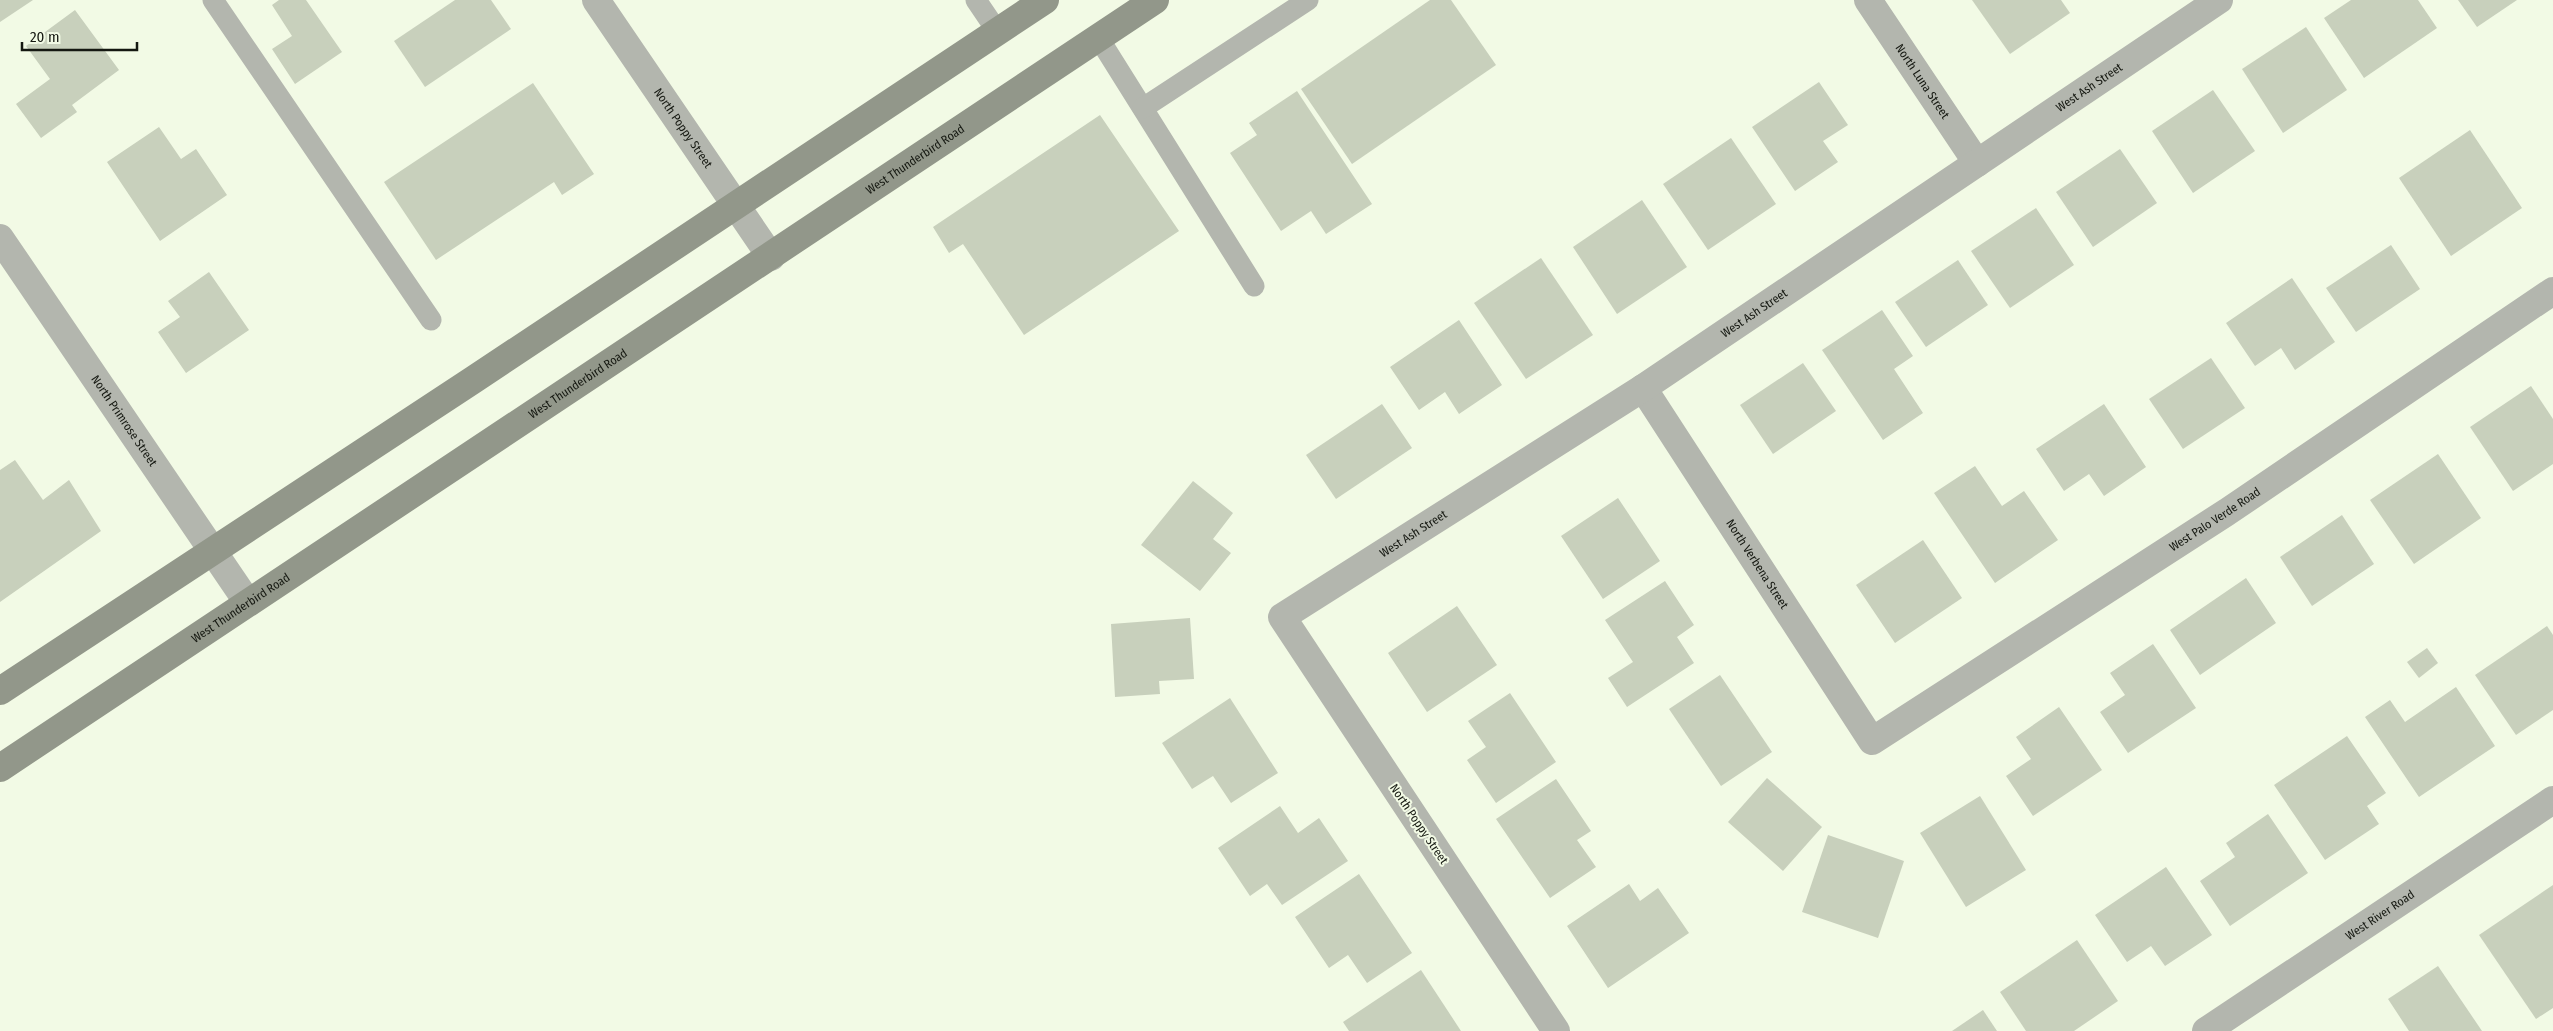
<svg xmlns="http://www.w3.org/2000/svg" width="2553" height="1031" font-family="'Fira Sans Condensed',sans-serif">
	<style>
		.building { fill: #c8d0bc }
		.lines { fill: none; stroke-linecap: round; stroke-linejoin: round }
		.lane { stroke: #b3b6ae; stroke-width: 21 }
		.street { stroke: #b3b6ae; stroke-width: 28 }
		.secondary { stroke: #92978a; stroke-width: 28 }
		.labels { text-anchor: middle; stroke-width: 4; stroke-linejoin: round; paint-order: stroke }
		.street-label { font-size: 12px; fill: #151811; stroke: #f2fae5 }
	</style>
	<rect width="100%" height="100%" fill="#f2fae5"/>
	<g class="building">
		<polygon points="0,0 33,0 0,22"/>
		<polygon points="279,0 306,0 342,52 295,84 272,49 292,36 272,5"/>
		<polygon points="455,0 491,0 511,29 425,87 394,41"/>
		<polygon points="1430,0 1451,0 1496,65 1352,164 1301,89"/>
		<polygon points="1972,0 2061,0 2070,13 2010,54"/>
		<polygon points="2351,0 2418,0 2437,28 2364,78 2324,18"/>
		<polygon points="2458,0 2517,0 2477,27"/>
		<polygon points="75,10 119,70 72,105 77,112 41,138 16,104 50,79 26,46"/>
		<polygon points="2306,27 2347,90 2283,133 2242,69"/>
		<polygon points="1819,82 1848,125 1823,141 1838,162 1795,191 1752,127"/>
		<polygon points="533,83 594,174 562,195 554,182 436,260 384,182"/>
		<polygon points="2213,90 2255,151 2193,193 2152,131"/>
		<polygon points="1297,91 1372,204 1326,234 1311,211 1281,231 1230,153 1257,135 1249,123"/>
		<polygon points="1100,115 1179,231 1024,335 963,244 949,253 933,227"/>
		<polygon points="159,127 181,159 196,149 227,195 160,241 107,162"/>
		<polygon points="2470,130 2522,208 2451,256 2399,178"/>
		<polygon points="1731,138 1776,204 1708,250 1663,184"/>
		<polygon points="2120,149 2157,203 2093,247 2056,192"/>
		<polygon points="1642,200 1687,267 1617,314 1573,247"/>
		<polygon points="2036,208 2074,265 2010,308 1971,251"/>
		<polygon points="2391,245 2420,289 2356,332 2326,288"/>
		<polygon points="1541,258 1593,335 1526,379 1474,303"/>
		<polygon points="1958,260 1988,305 1926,347 1895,302"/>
		<polygon points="209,272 249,330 186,373 158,332 180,317 168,301"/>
		<polygon points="2292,278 2335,342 2295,370 2281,348 2255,366 2226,323"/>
		<polygon points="1882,310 1913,356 1894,369 1923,413 1883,440 1822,350"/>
		<polygon points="1459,320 1502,385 1459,414 1445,392 1419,410 1390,367"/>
		<polygon points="2211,358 2245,408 2183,449 2149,399"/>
		<polygon points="1803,363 1836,411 1773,454 1740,405"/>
		<polygon points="2531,386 2553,419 2553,464 2513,491 2470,427"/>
		<polygon points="1382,404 1412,448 1336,499 1306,455"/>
		<polygon points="2104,404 2146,467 2104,496 2089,474 2064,491 2036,449"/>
		<polygon points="2438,454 2481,518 2414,564 2370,500"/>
		<polygon points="15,460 43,500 69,480 101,531 0,602 0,470"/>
		<polygon points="1975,466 2002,506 2024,491 2058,540 1995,583 1934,493"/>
		<polygon points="1193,481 1233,513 1213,539 1231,553 1200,591 1141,545"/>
		<polygon points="1618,498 1660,561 1603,599 1561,536"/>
		<polygon points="2342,515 2374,564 2312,606 2280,557"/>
		<polygon points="1923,540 1962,598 1895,643 1856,585"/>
		<polygon points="2246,578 2276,623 2200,675 2170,630"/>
		<polygon points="1665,581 1694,625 1677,637 1694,663 1627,707 1608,678 1633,662 1605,620"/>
		<polygon points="1457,606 1497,665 1427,712 1388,653"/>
		<polygon points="1190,618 1194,679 1159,681 1160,694 1115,697 1111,624"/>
		<polygon points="2547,626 2553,635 2553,710 2516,735 2475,675"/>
		<polygon points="2153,644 2196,708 2128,753 2100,712 2125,695 2110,673"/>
		<polygon points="2427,648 2438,663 2419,678 2407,662"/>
		<polygon points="1720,675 1772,752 1721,786 1669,709"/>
		<polygon points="2456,687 2495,746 2419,797 2365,717 2390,700 2405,722"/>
		<polygon points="1510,693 1556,762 1496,803 1467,760 1486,747 1468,721"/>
		<polygon points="1230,698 1278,773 1231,803 1213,776 1192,789 1162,743"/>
		<polygon points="2059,707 2102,770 2033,816 2006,776 2031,759 2016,737"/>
		<polygon points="2347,736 2386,793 2367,806 2379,824 2325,860 2274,785"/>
		<polygon points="1767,778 1822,827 1783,871 1728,822"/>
		<polygon points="1556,779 1591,831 1577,840 1596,867 1550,898 1496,819"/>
		<polygon points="1980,796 2026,870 1966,907 1920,833"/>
		<polygon points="1280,806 1298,833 1319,818 1348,861 1282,905 1267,884 1250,896 1218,848"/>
		<polygon points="2268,814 2308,873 2230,926 2200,881 2235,857 2226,843"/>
		<polygon points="1828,835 1904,861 1878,938 1802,912"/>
		<polygon points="2166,867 2212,935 2165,966 2151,946 2127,962 2095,915"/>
		<polygon points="1359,874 1412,953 1367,983 1348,955 1329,968 1295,917"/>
		<polygon points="1629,884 1640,901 1658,888 1689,933 1608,988 1567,926"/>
		<polygon points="2553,885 2553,1008 2536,1019 2479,935"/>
		<polygon points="2077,940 2118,1001 2074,1031 2026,1031 2000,992"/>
		<polygon points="2438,966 2482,1031 2409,1031 2388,999"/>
		<polygon points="1421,970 1461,1031 1349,1031 1343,1022"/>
		<polygon points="1983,1010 1997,1031 1952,1031"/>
	</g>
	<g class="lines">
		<g class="lane">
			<polyline points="213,0 431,320"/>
			<polyline points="976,0 997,31"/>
			<polyline points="1098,37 1254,286"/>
			<polyline points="1143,108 1308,0"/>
		</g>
		<g class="street">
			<path id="s1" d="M 596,0 L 771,257"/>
			<path id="s2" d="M 1868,0 L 1977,163"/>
			<path id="s3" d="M 0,238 L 248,603"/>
			<path id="s4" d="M 1643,388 L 1872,741 L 2227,512 L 2553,291"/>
			<path id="s5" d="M 1556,1031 L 1282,617 L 1643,388 L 2219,0"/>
			<path id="s6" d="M 2206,1031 L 2553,800"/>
		</g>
		<g class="secondary">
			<polyline points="0,691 473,380 1045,0"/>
			<path id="s7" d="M 0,768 L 1155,0"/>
		</g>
	</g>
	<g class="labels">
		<g class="street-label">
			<text dy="4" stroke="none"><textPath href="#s2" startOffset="98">North Luna Street</textPath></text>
			<text dy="4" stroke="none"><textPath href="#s5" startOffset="1462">West Ash Street</textPath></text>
			<text dy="4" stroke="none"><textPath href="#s1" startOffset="155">North Poppy Street</textPath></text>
			<text dy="4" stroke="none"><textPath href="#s7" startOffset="1099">West Thunderbird Road</textPath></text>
			<text dy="4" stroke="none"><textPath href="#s5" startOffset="1058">West Ash Street</textPath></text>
			<text dy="4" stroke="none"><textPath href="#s7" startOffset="694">West Thunderbird Road</textPath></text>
			<text dy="4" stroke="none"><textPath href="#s3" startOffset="221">North Primrose Street</textPath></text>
			<text dy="4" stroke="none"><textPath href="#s4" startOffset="829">West Palo Verde Road</textPath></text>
			<text dy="4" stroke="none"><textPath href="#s5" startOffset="652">West Ash Street</textPath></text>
			<text dy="4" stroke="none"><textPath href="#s4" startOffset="210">North Verbena Street</textPath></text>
			<text dy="4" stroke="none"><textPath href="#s7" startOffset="289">West Thunderbird Road</textPath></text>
			<text transform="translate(1419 824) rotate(56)" y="4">North Poppy Street</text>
			<text dy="4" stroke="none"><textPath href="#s6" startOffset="209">West River Road</textPath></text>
		</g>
	</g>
	<path d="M22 42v8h115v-8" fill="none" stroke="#151811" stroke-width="2.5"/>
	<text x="30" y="42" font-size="15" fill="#151811" stroke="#f2fae5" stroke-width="4" paint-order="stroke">20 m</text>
</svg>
